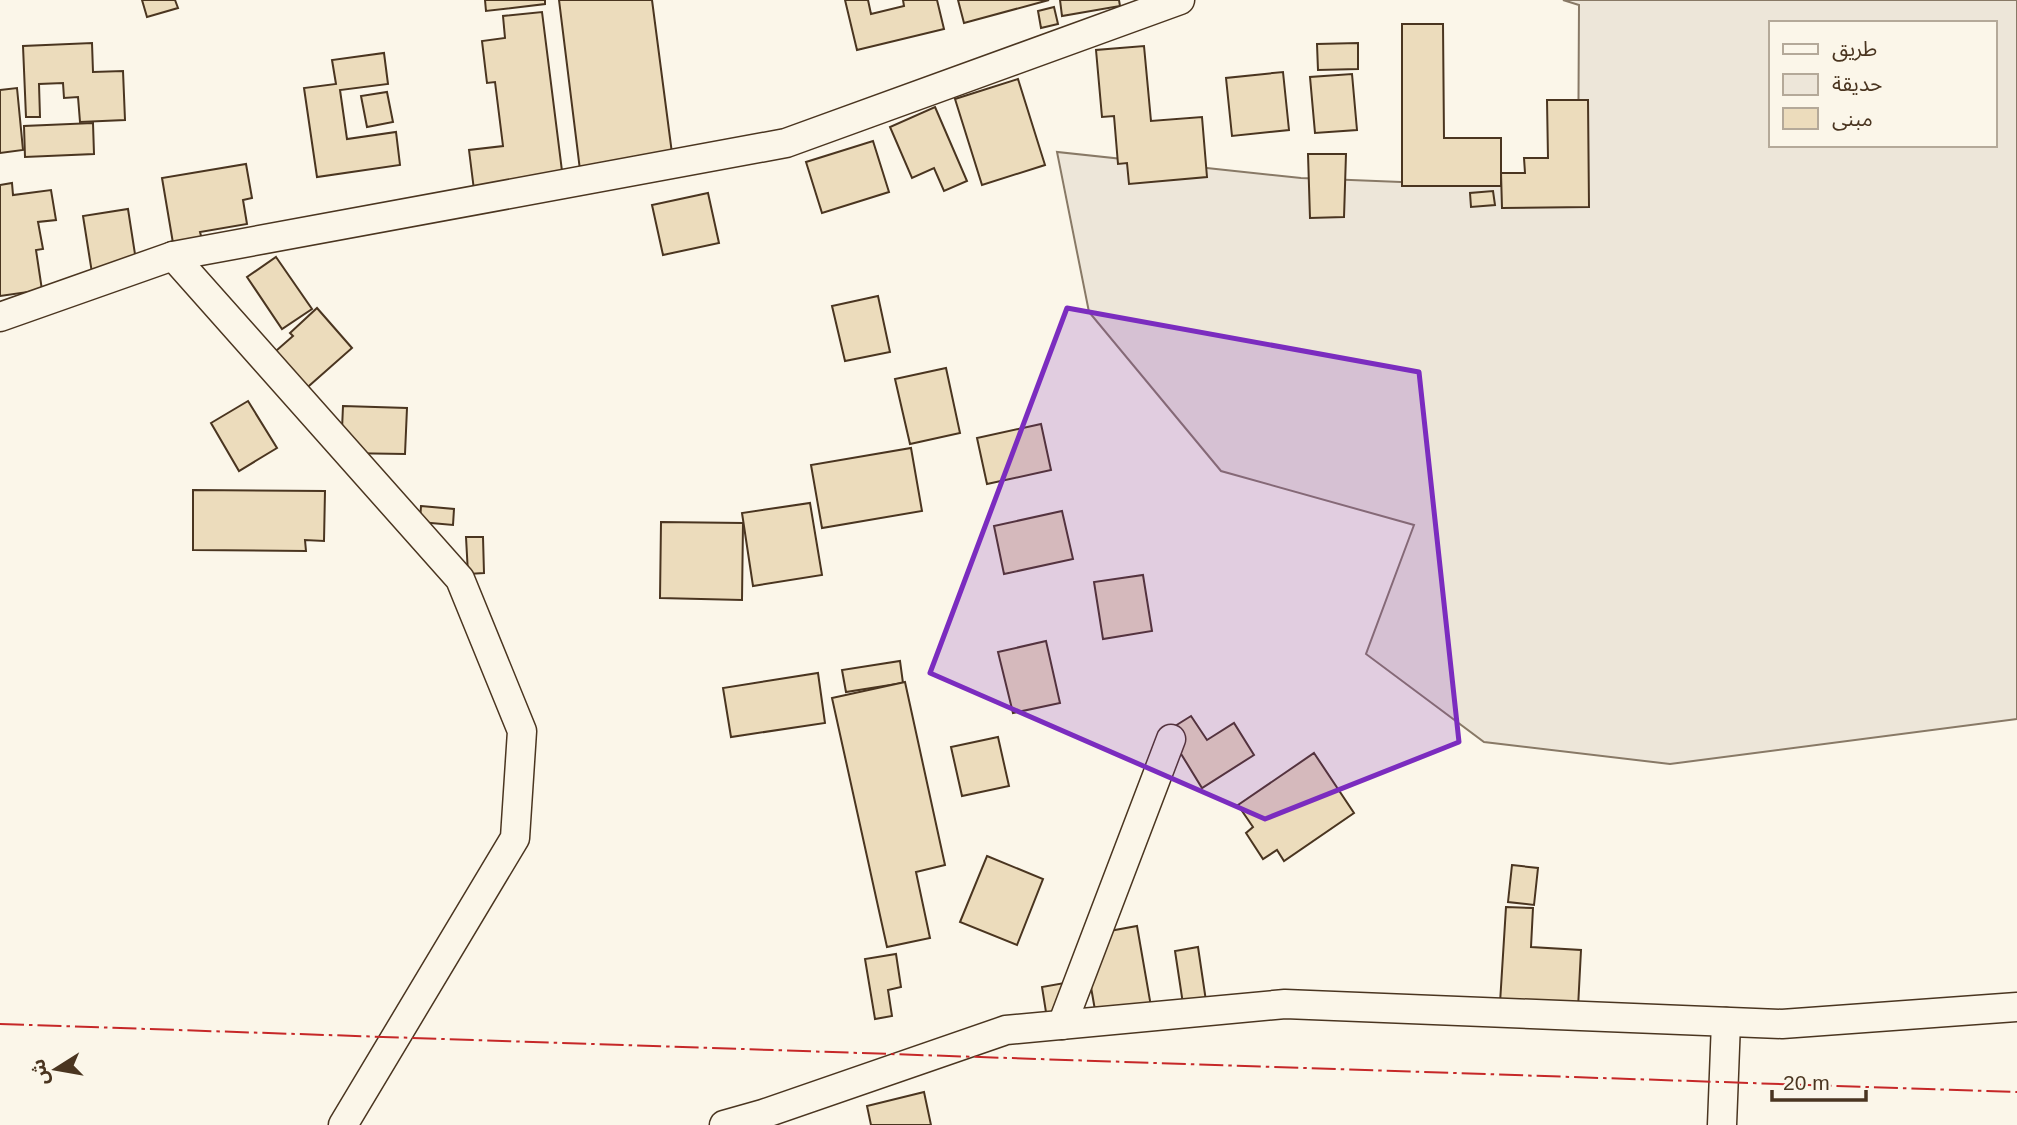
<svg xmlns="http://www.w3.org/2000/svg" width="2017" height="1125" font-family="Arial,'Noto Sans Arabic',sans-serif">
	<style>
		.green { fill: #ede6d9; stroke: #887966; stroke-width: 2; fill-rule: evenodd }
		.building { fill: #ecdcbc; stroke: #4a3520; stroke-width: 2 }
		.lines { fill: none; stroke-linecap: round; stroke-linejoin: round }
		.street-casing { stroke: #4a3520; stroke-width: 31 }
		.street { stroke: #fbf6e9; stroke-width: 28 }
		.power { stroke: #c62828; stroke-width: 2; stroke-dasharray: 24 5 3.5 5; stroke-linecap: butt }
		.marked { fill: #7b2cbf; fill-opacity: 0.2; stroke: #7b2cbf; stroke-width: 5; stroke-linejoin: round }
	</style>
	<rect width="100%" height="100%" fill="#fbf6e9"/>
	<path class="green" d="M 1563,0 L 2017,0 L 2017,719 L 1670,764 L 1484,742 L 1366,654 L 1414,525 L 1221,471 L 1089,312 L 1057,152 L 1301,178 L 1578,189 L 1579,5 ZM 1770,23 L 1994,23 L 1994,145 L 1770,145 Z"/>
	<g class="building">
		<polygon points="142,0 175,0 178,8 147,17"/>
		<polygon points="485,0 545,0 545,4 486,11"/>
		<polygon points="559,0 652,0 673,161 581,178"/>
		<polygon points="845,0 868,0 871,14 904,6 903,0 937,0 944,29 857,50"/>
		<polygon points="958,0 1049,0 964,23"/>
		<polygon points="1060,0 1119,0 1120,6 1062,16"/>
		<polygon points="1054,7 1058,24 1041,28 1038,11"/>
		<polygon points="542,12 564,187 475,198 469,150 503,146 495,82 487,83 482,41 505,38 503,16"/>
		<polygon points="1402,24 1443,24 1444,138 1501,138 1501,186 1402,186"/>
		<polygon points="92,43 93,72 123,71 125,120 80,122 78,97 64,98 63,83 39,84 40,117 26,117 23,46"/>
		<polygon points="1358,43 1358,69 1318,70 1317,44"/>
		<polygon points="1144,46 1151,121 1202,117 1207,177 1129,184 1127,163 1118,164 1114,116 1102,117 1096,50"/>
		<polygon points="384,53 388,84 340,90 347,139 396,132 400,165 317,177 304,88 336,84 332,60"/>
		<polygon points="1283,72 1289,130 1232,136 1226,78"/>
		<polygon points="1352,74 1357,130 1315,133 1310,77"/>
		<polygon points="1018,79 1045,165 982,185 955,99"/>
		<polygon points="17,88 23,150 0,153 0,90"/>
		<polygon points="387,92 393,122 367,127 361,96"/>
		<polygon points="1547,100 1588,100 1589,207 1502,208 1501,173 1525,173 1524,158 1548,158"/>
		<polygon points="935,107 967,181 944,191 934,168 912,178 890,127"/>
		<polygon points="93,123 94,154 25,157 24,126"/>
		<polygon points="873,141 889,192 822,213 806,162"/>
		<polygon points="1308,154 1346,154 1344,217 1310,218"/>
		<polygon points="246,164 252,198 243,200 247,224 200,232 203,243 174,249 162,178"/>
		<polygon points="12,183 13,195 51,190 56,220 38,222 43,249 36,250 42,290 0,296 0,185"/>
		<polygon points="1493,191 1495,205 1471,207 1470,193"/>
		<polygon points="708,193 719,243 663,255 652,205"/>
		<polygon points="128,209 137,267 92,273 83,216"/>
		<polygon points="276,257 312,309 282,329 247,277"/>
		<polygon points="878,296 890,352 845,361 832,306"/>
		<polygon points="317,308 352,348 293,400 261,364 293,336 290,333"/>
		<polygon points="946,368 960,433 910,444 895,379"/>
		<polygon points="248,401 277,448 239,471 211,423"/>
		<polygon points="343,406 407,408 405,454 341,453"/>
		<polygon points="1041,424 1051,470 987,484 977,438"/>
		<polygon points="911,448 922,511 822,528 811,465"/>
		<polygon points="193,490 325,491 324,541 305,540 306,551 193,550"/>
		<polygon points="810,503 822,575 753,586 742,513"/>
		<polygon points="421,506 454,509 453,525 420,522"/>
		<polygon points="1062,511 1073,559 1004,574 994,526"/>
		<polygon points="661,522 743,523 742,600 660,598"/>
		<polygon points="466,537 483,537 484,573 468,574"/>
		<polygon points="1143,575 1152,631 1103,639 1094,582"/>
		<polygon points="1046,641 1060,703 1013,713 998,652"/>
		<polygon points="900,661 903,683 846,692 842,670"/>
		<polygon points="818,673 825,723 731,737 723,688"/>
		<polygon points="905,682 945,865 916,872 930,938 887,947 832,698"/>
		<polygon points="1191,716 1207,740 1234,723 1254,755 1202,788 1167,731"/>
		<polygon points="998,737 1009,786 962,796 951,747"/>
		<polygon points="1314,753 1354,813 1284,861 1277,850 1263,859 1246,833 1253,827 1238,805"/>
		<polygon points="987,856 1043,879 1017,945 960,922"/>
		<polygon points="1512,865 1538,868 1534,905 1508,902"/>
		<polygon points="1506,907 1533,908 1531,947 1581,950 1578,1008 1500,1003"/>
		<polygon points="1137,926 1153,1018 1095,1010 1082,936"/>
		<polygon points="1198,947 1206,1001 1183,1004 1175,951"/>
		<polygon points="896,954 901,987 888,990 892,1016 875,1019 865,959"/>
		<polygon points="1070,982 1049,1031 1042,987"/>
		<polygon points="924,1092 931,1125 871,1125 867,1106"/>
	</g>
	<g class="lines">
		<defs>
			<g id="street">
				<polyline points="173,256 460,579 522,731 515,838 343,1125"/>
				<polyline points="0,317 173,256 786,143 1180,0"/>
				<polyline points="1062,1025 1171,739"/>
				<polyline points="724,1125 763,1114 1006,1030 1285,1004 1782,1024 2017,1007"/>
				<polyline points="1722,1125 1726,1022"/>
			</g>
		</defs>
		<use href="#street" class="street-casing"/>
		<use href="#street" class="street"/>
		<polyline class="power" points="0,1024 2017,1092"/>
	</g>
	<path class="marked" d="M 1067,308 L 1419,372 L 1459,742 L 1265,819 L 930,673 Z"/>
	<rect x="1769" y="21" width="228" height="126" fill="#fbf6e9" stroke="#b4a999" stroke-width="2"/>
	<rect x="1783" y="44" width="35" height="10" fill="#fbf6e9" stroke="#b4a999" stroke-width="2"/>
	<text x="1832" y="56" font-size="21" fill="#4a3520">طريق</text>
	<rect x="1783" y="74" width="35" height="21" fill="#ede6d9" stroke="#b4a999" stroke-width="2"/>
	<text x="1832" y="91" font-size="21" fill="#4a3520">حديقة</text>
	<rect x="1783" y="108" width="35" height="21" fill="#ecdcbc" stroke="#b4a999" stroke-width="2"/>
	<text x="1832" y="126" font-size="21" fill="#4a3520">مبنى</text>
	<g transform="translate(56 1069) rotate(259)" stroke="#fbf6e9" stroke-width="5" paint-order="stroke">
	<path d="M0-5L12 26L0 18L-12 26Z" fill="#4a3520"/>
	<text y="-10" font-size="19" font-weight="bold" text-anchor="middle" fill="#4a3520">ش</text>
	</g>
	<path d="M1772 1090v10h94v-10" fill="none" stroke="#4a3520" stroke-width="3.5"/>
	<text x="1783" y="1090" font-size="21" fill="#4a3520" stroke="#fbf6e9" stroke-width="5" paint-order="stroke">20 m</text>
</svg>
